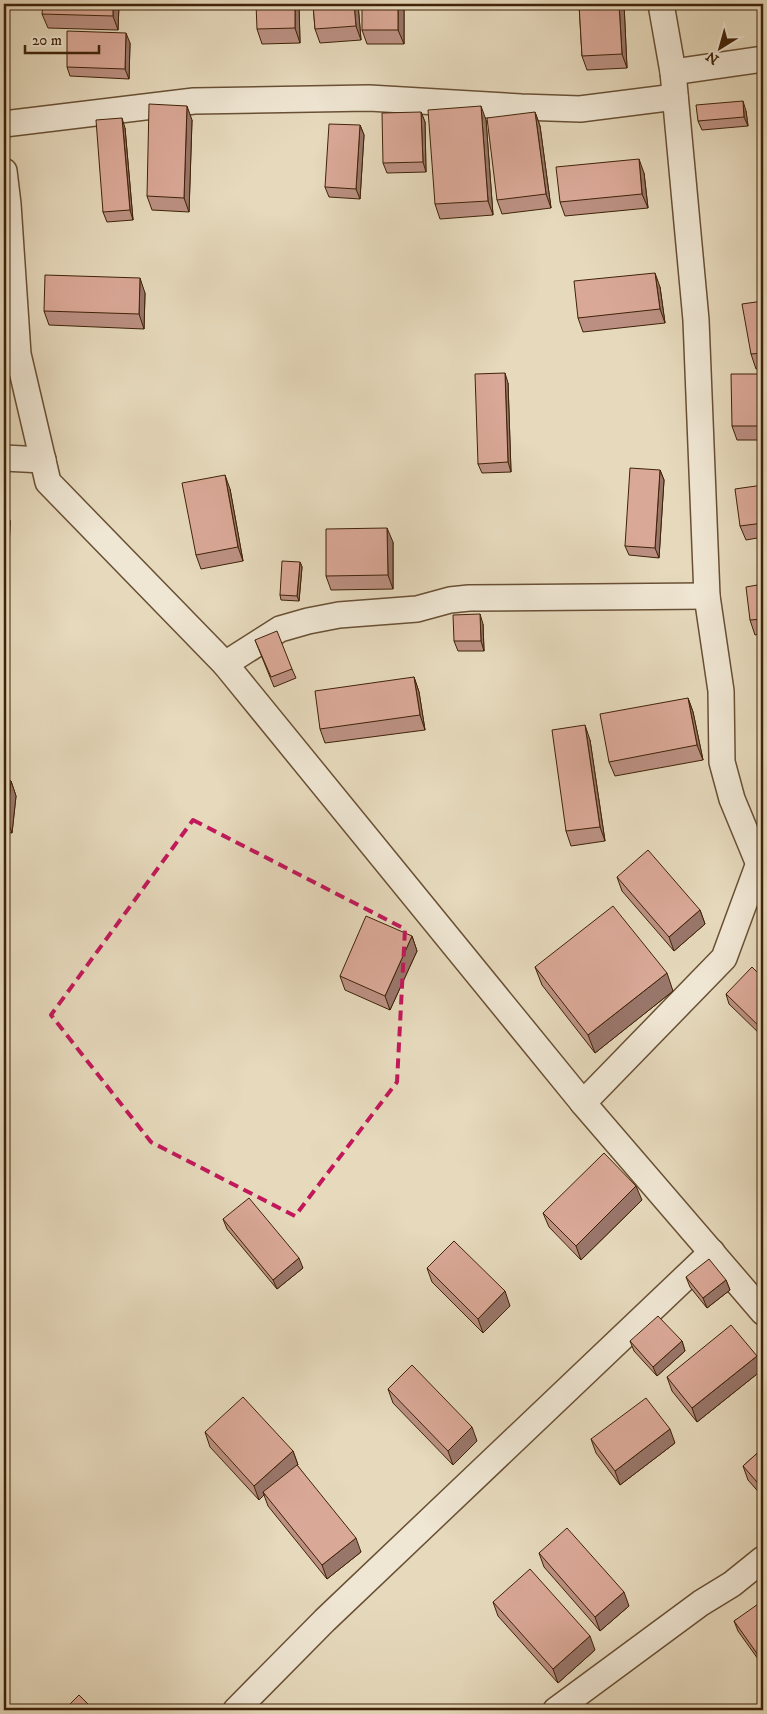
<svg xmlns="http://www.w3.org/2000/svg" width="767" height="1714" font-family="'IM FELL DW Pica',serif">
	<style>
		.lines { fill: none; stroke-linecap: round; stroke-linejoin: round }
		.minor-casing { stroke: #695034; stroke-width: 28 }
		.minor { stroke: #efe6d3; stroke-width: 25 }
		.wall { fill: #bb9082; stroke: #3f2307 }
		.shaded-wall { fill: #99766a; stroke: #3f2307 }
		.building { fill: #daa897; stroke: #3f2307 }
		.marked { fill: none; stroke: #c2185b; stroke-width: 4; stroke-dasharray: 10 6; stroke-linejoin: round }
	</style>
	<rect width="100%" height="100%" fill="#e6d9bc"/>
	<filter id="stains"><feTurbulence type="fractalNoise" baseFrequency=".004" numOctaves="4"/><feColorMatrix values="0 0 0 0 .2 0 0 0 0 .09 0 0 0 0 .02 0 0 0 .5 -.17"/></filter>
	<radialGradient id="worn" r=".72"><stop offset=".6" stop-color="#630" stop-opacity="0"/><stop offset="1" stop-color="#630" stop-opacity=".3"/></radialGradient>
	<g class="lines">
		<defs>
			<g id="minor">
				<polyline points="661,4 673,72 696,320 707,596 721,691 722,762 732,799 758,862"/>
				<polyline points="673,72 763,59"/>
				<polyline points="4,124 194,101 369,98 521,107 580,109 675,97"/>
				<polyline points="4,171 8,204 18,354 48,482 225,664 583,1103 763,1312"/>
				<polyline points="4,458 43,460"/>
				<polyline points="225,664 280,629 308,621 339,615 417,609 450,600 469,598 707,596"/>
				<polyline points="583,1103 724,958 763,852"/>
				<polyline points="236,1710 325,1620 712,1252"/>
				<polyline points="556,1710 701,1603 732,1584 763,1559"/>
			</g>
		</defs>
		<use href="#minor" class="minor-casing"/>
		<use href="#minor" class="minor"/>
	</g>
	<g class="wall">
		<polygon points="119,4 118,30 48,28 42,14"/>
		<polygon points="299,4 300,43 262,44 257,29"/>
		<polygon points="313,4 358,4 361,40 320,43 315,29"/>
		<polygon points="404,4 404,44 367,44 362,30"/>
		<polygon points="579,4 624,4 627,68 587,70 582,56"/>
		<polygon points="130,43 129,79 70,76 67,67"/>
		<polygon points="746,111 748,126 702,130 698,121"/>
		<polygon points="421,112 425,122 426,172 387,173 383,163"/>
		<polygon points="535,112 540,126 551,208 502,214 497,200"/>
		<polygon points="192,120 189,212 152,210 147,196"/>
		<polygon points="486,120 493,215 440,219 435,204"/>
		<polygon points="360,125 364,135 360,199 329,197 325,187"/>
		<polygon points="125,128 133,220 107,222 103,212"/>
		<polygon points="644,173 648,208 565,216 560,202"/>
		<polygon points="660,287 665,323 583,332 578,318"/>
		<polygon points="145,293 144,329 49,325 44,311"/>
		<polygon points="763,301 763,367 756,369 751,354"/>
		<polygon points="763,374 763,440 737,440 732,426"/>
		<polygon points="508,383 511,472 482,473 478,464"/>
		<polygon points="660,470 664,480 659,558 629,555 625,546"/>
		<polygon points="763,485 763,537 746,540 740,526"/>
		<polygon points="230,489 243,561 201,569 196,555"/>
		<polygon points="4,507 5,507 10,521 9,555 4,555"/>
		<polygon points="393,542 393,589 331,590 326,576"/>
		<polygon points="300,562 302,567 299,601 281,600 280,595"/>
		<polygon points="763,584 763,633 755,635 750,620"/>
		<polygon points="483,624 484,651 458,651 454,641"/>
		<polygon points="255,640 292,669 296,678 274,687"/>
		<polygon points="414,677 419,692 425,730 325,743 320,729"/>
		<polygon points="688,698 693,712 703,760 615,776 609,762"/>
		<polygon points="590,740 605,841 571,846 566,831"/>
		<polygon points="4,780 11,781 16,796 12,833 4,832"/>
		<polygon points="617,877 700,910 705,924 674,951 622,891"/>
		<polygon points="412,936 417,951 390,1010 345,990 340,976"/>
		<polygon points="535,967 673,991 595,1053 542,985"/>
		<polygon points="763,978 763,1037 729,1004 726,994"/>
		<polygon points="642,1200 581,1260 549,1227 543,1213"/>
		<polygon points="223,1219 303,1268 277,1289 227,1229"/>
		<polygon points="427,1268 510,1306 483,1333 432,1282"/>
		<polygon points="686,1277 726,1280 730,1290 707,1308 690,1287"/>
		<polygon points="630,1341 682,1341 685,1351 657,1376 634,1351"/>
		<polygon points="757,1356 762,1370 697,1422 672,1391 667,1377"/>
		<polygon points="388,1389 477,1441 453,1465 393,1403"/>
		<polygon points="205,1432 293,1451 298,1465 297,1465 361,1552 327,1579 268,1506 264,1495 259,1500 210,1447"/>
		<polygon points="591,1439 675,1443 620,1485 596,1453"/>
		<polygon points="763,1448 763,1497 748,1480 743,1466"/>
		<polygon points="539,1553 629,1606 600,1631 544,1567"/>
		<polygon points="493,1602 595,1650 558,1683 498,1616"/>
		<polygon points="763,1605 763,1666 738,1631 734,1621"/>
	</g>
	<g class="shaded-wall">
		<polygon points="113,4 119,4 118,30 113,16"/>
		<polygon points="295,4 299,4 300,43 295,28"/>
		<polygon points="354,4 358,4 361,40 356,26"/>
		<polygon points="398,4 404,4 404,44 398,30"/>
		<polygon points="619,4 624,4 627,68 622,54"/>
		<polygon points="126,33 130,43 129,79 125,69"/>
		<polygon points="743,101 746,111 748,126 744,117"/>
		<polygon points="187,106 192,120 189,212 184,198"/>
		<polygon points="481,106 486,120 493,215 488,201"/>
		<polygon points="421,112 425,122 426,172 423,162"/>
		<polygon points="535,112 540,126 551,208 546,194"/>
		<polygon points="122,118 125,128 133,220 130,210"/>
		<polygon points="360,125 364,135 360,199 356,189"/>
		<polygon points="639,159 644,173 648,208 642,194"/>
		<polygon points="655,273 660,287 665,323 660,309"/>
		<polygon points="140,278 145,293 144,329 139,314"/>
		<polygon points="505,373 508,383 511,472 508,462"/>
		<polygon points="660,470 664,480 659,558 655,548"/>
		<polygon points="225,475 230,489 243,561 238,547"/>
		<polygon points="5,507 10,521 9,555 4,541"/>
		<polygon points="387,528 393,542 393,589 388,575"/>
		<polygon points="300,562 302,567 299,601 297,596"/>
		<polygon points="4,599 5,603 4,613"/>
		<polygon points="480,614 483,624 484,651 481,641"/>
		<polygon points="414,677 419,692 425,730 420,715"/>
		<polygon points="688,698 693,712 703,760 697,745"/>
		<polygon points="585,725 590,740 605,841 600,827"/>
		<polygon points="11,781 16,796 12,833 7,819"/>
		<polygon points="700,910 705,924 674,951 669,937"/>
		<polygon points="412,936 417,951 390,1010 385,996"/>
		<polygon points="667,973 673,991 595,1053 588,1035"/>
		<polygon points="636,1186 642,1200 581,1260 576,1246"/>
		<polygon points="299,1258 303,1268 277,1289 273,1280"/>
		<polygon points="726,1280 730,1290 707,1308 703,1298"/>
		<polygon points="505,1291 510,1306 483,1333 478,1319"/>
		<polygon points="682,1341 685,1351 657,1376 653,1367"/>
		<polygon points="757,1356 762,1370 697,1422 692,1408"/>
		<polygon points="472,1427 477,1441 453,1465 448,1451"/>
		<polygon points="670,1429 675,1443 620,1485 615,1471"/>
		<polygon points="293,1451 298,1465 265,1495 263,1492 264,1495 259,1500 254,1486"/>
		<polygon points="356,1538 361,1552 327,1579 322,1565"/>
		<polygon points="624,1592 629,1606 600,1631 595,1617"/>
		<polygon points="590,1636 595,1650 558,1683 553,1669"/>
	</g>
	<g class="building">
		<polygon points="43,4 113,4 113,16 42,14"/>
		<polygon points="256,4 295,4 295,28 257,29"/>
		<polygon points="313,4 354,4 356,26 315,29"/>
		<rect x="362" y="4" width="36" height="26"/>
		<polygon points="579,4 619,4 622,54 582,56"/>
		<polygon points="67,31 126,33 125,69 67,67"/>
		<polygon points="743,101 744,117 698,121 696,105"/>
		<polygon points="149,104 187,106 184,198 147,196"/>
		<polygon points="481,106 488,201 435,204 428,110"/>
		<polygon points="421,112 423,162 383,163 382,113"/>
		<polygon points="535,112 546,194 497,200 487,118"/>
		<polygon points="122,118 130,210 103,212 96,120"/>
		<polygon points="329,124 360,125 356,189 325,187"/>
		<polygon points="639,159 642,194 560,202 556,167"/>
		<polygon points="655,273 660,309 578,318 574,281"/>
		<polygon points="45,275 140,278 139,314 44,311"/>
		<polygon points="763,301 763,353 751,354 742,304"/>
		<polygon points="505,373 508,462 478,464 475,374"/>
		<polygon points="731,374 763,374 763,426 732,426"/>
		<polygon points="630,468 660,470 655,548 625,546"/>
		<polygon points="225,475 238,547 196,555 182,483"/>
		<polygon points="763,485 763,523 740,526 735,489"/>
		<polygon points="4,507 5,507 4,541"/>
		<polygon points="387,528 388,575 326,576 326,529"/>
		<polygon points="282,561 300,562 297,596 280,595"/>
		<polygon points="763,584 763,619 750,620 746,587"/>
		<polygon points="480,614 481,641 454,641 453,615"/>
		<polygon points="277,631 292,669 271,677 255,640"/>
		<polygon points="414,677 420,715 320,729 315,691"/>
		<polygon points="688,698 697,745 609,762 600,714"/>
		<polygon points="585,725 600,827 566,831 552,730"/>
		<polygon points="4,780 11,781 7,819 4,819"/>
		<polygon points="648,850 700,910 669,937 617,877"/>
		<polygon points="613,906 667,973 588,1035 535,967"/>
		<polygon points="366,916 412,936 385,996 340,976"/>
		<polygon points="752,967 763,978 763,1030 726,994"/>
		<polygon points="604,1153 636,1186 576,1246 543,1213"/>
		<polygon points="249,1198 299,1258 273,1280 223,1219"/>
		<polygon points="454,1241 505,1291 478,1319 427,1268"/>
		<polygon points="709,1259 726,1280 703,1298 686,1277"/>
		<polygon points="658,1316 682,1341 653,1367 630,1341"/>
		<polygon points="731,1325 757,1356 692,1408 667,1377"/>
		<polygon points="412,1365 472,1427 448,1451 388,1389"/>
		<polygon points="243,1397 293,1451 254,1486 205,1432"/>
		<polygon points="646,1398 670,1429 615,1471 591,1439"/>
		<polygon points="763,1448 763,1489 743,1466"/>
		<polygon points="297,1465 356,1538 322,1565 263,1492"/>
		<polygon points="567,1528 624,1592 595,1617 539,1553"/>
		<polygon points="530,1569 590,1636 553,1669 493,1602"/>
		<polygon points="761,1602 763,1605 763,1662 734,1621"/>
		<polygon points="79,1695 94,1710 64,1710"/>
	</g>
	<path class="marked" d="M 193,820 L 405,929 L 397,1082 L 295,1216 L 151,1142 L 51,1015 Z"/>
	<rect width="767" height="1714" fill="none" stroke="#e6d9bc" stroke-width="20"/>
	<rect x="5" y="5" width="757" height="1704" fill="none" stroke="#3f2307" stroke-width="2.5"/>
	<rect x="10" y="10" width="747" height="1694" fill="none" stroke="#3f2307"/>
	<g transform="translate(720 48) rotate(217)" stroke="#efe6d3" stroke-width="4" paint-order="stroke">
	<path d="M0-4L9 19L0 12L-9 19Z" fill="#3f2307"/>
	<text y="-8" font-size="14" font-weight="bold" text-anchor="middle" fill="#3f2307">N</text>
	</g>
	<path d="M25 45v8h74v-8" fill="none" stroke="#3f2307" stroke-width="2.5"/>
	<text x="32" y="45" font-size="15" fill="#3f2307" stroke="#efe6d3" stroke-width="4" paint-order="stroke">20 m</text>
	<rect width="100%" height="100%" filter="url(#stains)"/>
	<rect width="100%" height="100%" fill="url(#worn)"/>
</svg>
